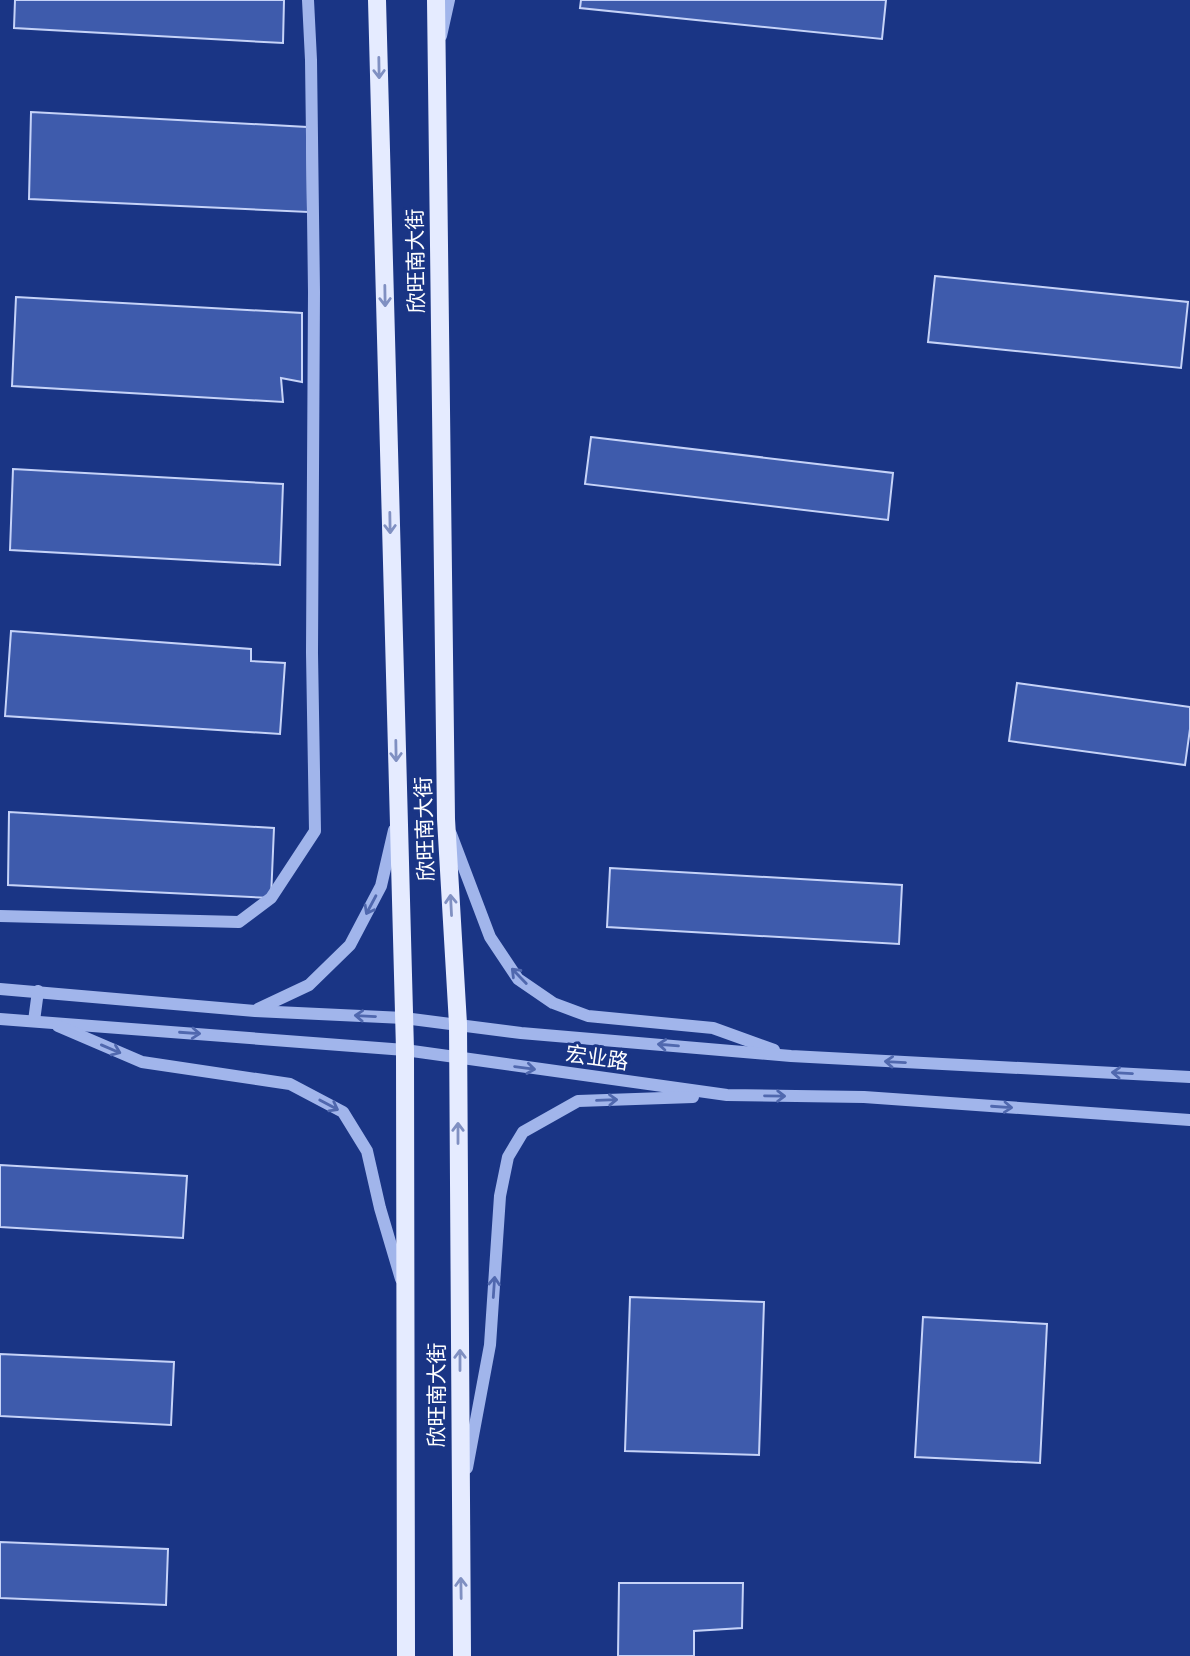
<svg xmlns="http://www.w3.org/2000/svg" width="1190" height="1656" font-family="Manrope,'Noto Sans SC',sans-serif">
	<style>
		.building { fill: #3e5bac; stroke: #c6d3f8; stroke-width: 2 }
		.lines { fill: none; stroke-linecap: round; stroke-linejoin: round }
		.minor { stroke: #a1b5eb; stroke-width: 12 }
		.major { stroke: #e5ebff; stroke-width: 18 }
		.oneway { stroke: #8090c2 }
		.oneway2 { stroke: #5068ae }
		.labels { text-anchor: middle; stroke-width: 6; stroke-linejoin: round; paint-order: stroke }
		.street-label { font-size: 21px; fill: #fff; stroke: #1a3585 }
	</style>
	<rect width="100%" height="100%" fill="#1a3585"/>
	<g class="building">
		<polygon points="15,0 284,0 283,43 14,28"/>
		<polygon points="581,0 886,0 882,39 580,8"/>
		<polygon points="31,112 307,127 308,212 29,199"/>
		<polygon points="935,276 1188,302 1181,368 928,342"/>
		<polygon points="16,297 302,313 302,382 281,378 283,402 12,386"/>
		<polygon points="591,437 893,473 888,520 585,484"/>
		<polygon points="13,469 283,484 280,565 10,550"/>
		<polygon points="11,631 251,649 251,661 285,663 280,734 5,716"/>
		<polygon points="1017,683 1190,707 1190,729 1185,765 1009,741"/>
		<polygon points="9,812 274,828 271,898 8,885"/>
		<polygon points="610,868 902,885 899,944 607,927"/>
		<polygon points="0,1165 187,1176 183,1238 0,1227"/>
		<polygon points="630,1297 764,1302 759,1455 625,1451"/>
		<polygon points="923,1317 1047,1324 1040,1463 915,1457"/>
		<polygon points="0,1354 174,1362 171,1425 0,1416"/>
		<polygon points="0,1542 168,1549 166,1605 0,1598"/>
		<polygon points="619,1583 743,1583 742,1628 694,1631 694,1656 618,1656"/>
	</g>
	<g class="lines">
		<g class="minor">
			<polyline points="441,36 449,0"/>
			<polyline points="451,834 490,937 518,979 553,1003 588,1016 713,1028 774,1050"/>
			<polyline points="0,916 239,922 271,898 315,831 312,653 314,292 311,60 308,0"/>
			<polyline points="0,989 255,1011 404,1018 521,1033 791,1056 1190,1077"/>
			<polyline points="258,1009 309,985 350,945 381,886 394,830"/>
			<polyline points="0,1019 405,1050 727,1095 864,1097 1190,1120"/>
			<polyline points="34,1021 38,991"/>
			<polyline points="58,1026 142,1062 290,1084 343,1112 367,1151 380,1208 401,1279"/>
			<polyline points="467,1468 490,1345 500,1196 508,1157 523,1132 578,1101 693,1097"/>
		</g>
		<g class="major">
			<polyline points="377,0 405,1050 406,1656"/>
			<polyline points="436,0 446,819 458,1024 462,1656"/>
		</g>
	</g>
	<defs><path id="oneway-shaft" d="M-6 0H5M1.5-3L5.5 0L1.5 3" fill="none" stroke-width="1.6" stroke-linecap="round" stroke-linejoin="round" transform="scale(1.75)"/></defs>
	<g class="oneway">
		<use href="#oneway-shaft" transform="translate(379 68) rotate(89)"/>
		<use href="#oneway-shaft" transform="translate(385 296) rotate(89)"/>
		<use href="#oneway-shaft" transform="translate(390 523) rotate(89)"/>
		<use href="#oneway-shaft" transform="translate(396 751) rotate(89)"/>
		<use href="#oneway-shaft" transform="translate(451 905) rotate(-93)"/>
		<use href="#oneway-shaft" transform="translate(458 1133) rotate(-90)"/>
		<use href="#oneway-shaft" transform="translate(460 1360) rotate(-90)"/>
		<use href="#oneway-shaft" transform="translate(461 1588) rotate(-91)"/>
	</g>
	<g class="oneway2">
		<use href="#oneway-shaft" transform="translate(371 905) rotate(118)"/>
		<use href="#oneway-shaft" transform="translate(519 976) rotate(-134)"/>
		<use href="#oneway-shaft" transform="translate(365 1016) rotate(-177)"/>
		<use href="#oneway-shaft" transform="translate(190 1033) rotate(4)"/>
		<use href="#oneway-shaft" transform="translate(668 1045) rotate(-175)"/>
		<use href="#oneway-shaft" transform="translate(111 1049) rotate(23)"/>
		<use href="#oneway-shaft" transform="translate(895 1062) rotate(-177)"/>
		<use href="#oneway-shaft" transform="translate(525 1068) rotate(8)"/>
		<use href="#oneway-shaft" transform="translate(1122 1073) rotate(-177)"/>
		<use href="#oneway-shaft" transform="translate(775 1096) rotate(1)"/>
		<use href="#oneway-shaft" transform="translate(607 1100) rotate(-2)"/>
		<use href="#oneway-shaft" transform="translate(329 1105) rotate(28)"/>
		<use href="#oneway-shaft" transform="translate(1002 1107) rotate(4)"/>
		<use href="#oneway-shaft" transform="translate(494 1287) rotate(-86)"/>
	</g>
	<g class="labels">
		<g class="street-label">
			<text transform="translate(416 261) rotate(-91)" y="7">欣旺南大街</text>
			<text transform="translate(425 829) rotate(-92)" y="7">欣旺南大街</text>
			<text transform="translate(597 1058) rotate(8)" y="7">宏业路</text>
			<text transform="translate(437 1395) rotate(-90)" y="7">欣旺南大街</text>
		</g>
	</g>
</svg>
